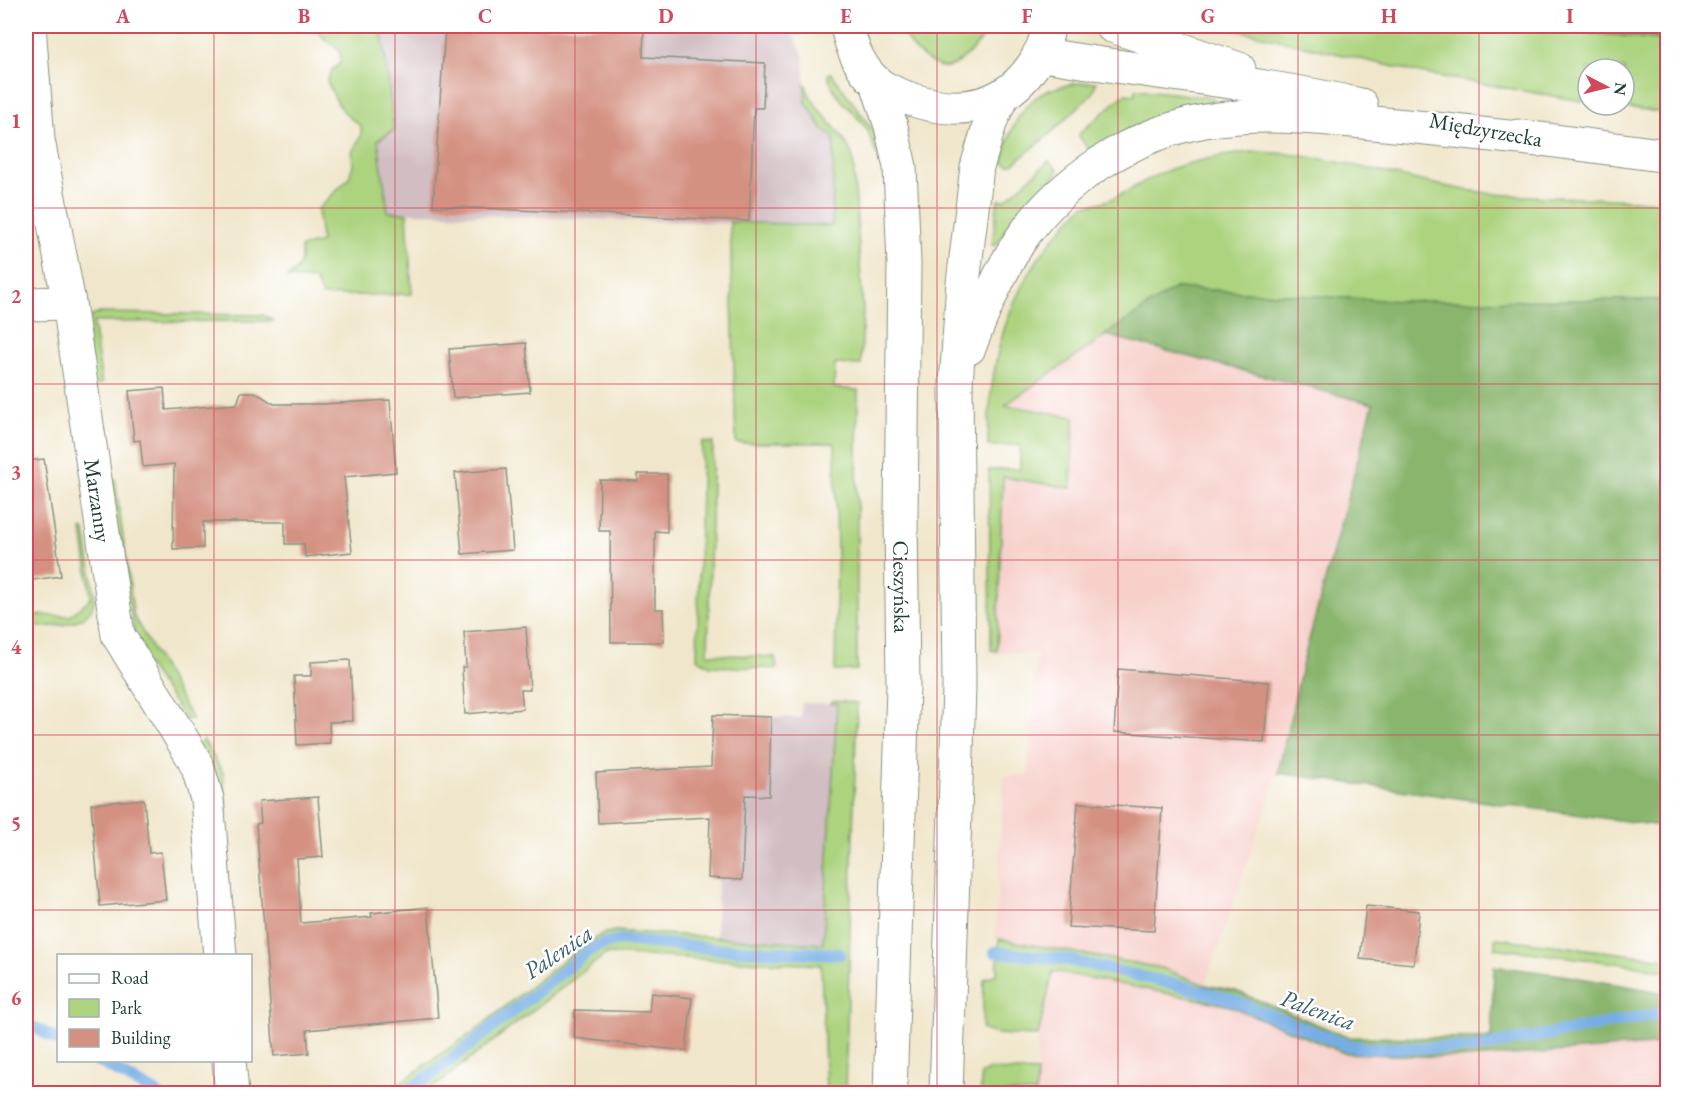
<svg xmlns="http://www.w3.org/2000/svg" width="1693" height="1119" font-family="'EB Garamond',serif">
	<style>
		.built { fill: #f7d0cb }
		.industrial { fill: #d2bec2 }
		.green { fill: #acd37e; stroke: #668859; stroke-width: 1.5 }
		.forest { fill: #89b56d; stroke: #547950; stroke-width: 1.5 }
		.lines { fill: none; stroke-linecap: round; stroke-linejoin: round }
		.stream { stroke: #76ade5; stroke-width: 12 }
		.building { fill: #d49182 }
		.minor-casing { stroke: #889280; stroke-width: 35 }
		.secondary-casing { stroke: #889280; stroke-width: 35 }
		.minor { stroke: #fff; stroke-width: 33 }
		.secondary { stroke: #fff; stroke-width: 33 }
		.grid { fill: none; stroke: #d1495b; stroke-width: 1.5; stroke-opacity: 0.55 }
		.labels { text-anchor: middle; stroke-width: 5; stroke-linejoin: round; paint-order: stroke }
		.street-label { font-size: 22px; fill: #1f3d34; stroke: #fff }
		.water-label { font-size: 24px; font-style: italic; fill: #395f69; stroke: #fff }
		.neatline { fill: none; stroke: #d1495b; stroke-width: 2 }
		.grid-label { font-size: 20px; text-anchor: middle; font-weight: bold; fill: #d1495b }
	</style>
	<rect width="100%" height="100%" fill="#fff"/>
	<filter id="ink" filterUnits="userSpaceOnUse"><feTurbulence type="fractalNoise" baseFrequency=".0167" numOctaves="2"/><feDisplacementMap in="SourceGraphic" scale="12" xChannelSelector="R" yChannelSelector="G"/><feConvolveMatrix kernelMatrix="1 2 1 2 8 2 1 2 1" color-interpolation-filters="sRGB"/></filter>
	<filter id="wash" filterUnits="userSpaceOnUse"><feTurbulence type="fractalNoise" baseFrequency=".008" numOctaves="4" result="noise"/><feDisplacementMap in="SourceGraphic" scale="24" xChannelSelector="R" yChannelSelector="G"/><feGaussianBlur stdDeviation="1.35" result="paint"/><feColorMatrix in="noise" values="0 0 0 0 0 0 0 0 0 0 0 0 0 0 0 0 0 1.4 0 .05"/><feComposite in="paint" operator="in"/></filter>
	<g filter="url(#wash)">
		<rect width="100%" height="100%" fill="#f0e6cb"/>
		<g class="built">
			<polygon points="1105,335 1373,404 1303,662 1278,773 1205,985 1162,968 995,938 1004,776 1028,775 1037,655 997,651 1003,477 1071,488 1074,417 1005,406"/>
			<polygon points="1053,971 1142,987 1230,1006 1344,1053 1470,1058 1667,1044 1667,1093 1036,1094 1038,1036"/>
		</g>
		<g class="industrial">
			<polygon points="381,26 786,26 796,39 804,57 806,102 823,129 834,137 832,227 388,212 378,140 394,130"/>
			<polygon points="802,703 837,704 823,944 716,937 718,879 708,878 713,715 801,718"/>
		</g>
		<g class="green">
			<path d="M 315,26 L 381,26 L 394,130 L 378,140 L 388,212 L 407,213 L 412,294 L 322,296 L 315,280 L 287,278 C 300,269 302,263 301,247 L 321,242 L 318,209 L 349,178 L 353,165 L 352,152 L 361,136 L 361,126 C 341,113 337,103 327,81 L 332,70 L 340,63 C 343,48 335,47 325,39 C 321,35 318,30 315,26 Z"/>
			<path d="M 900,26 L 994,26 C 984,36 962,65 948,67 C 940,69 932,63 926,59 C 913,50 905,40 900,26 Z"/>
			<path d="M 1220,26 C 1369,26 1519,21 1667,41 L 1667,113 L 1606,105 L 1624,105 L 1624,69 L 1588,69 L 1588,102 L 1420,73 Z"/>
			<path d="M 831,73 L 873,130 L 881,144 L 882,160 C 873,153 872,139 867,130 C 855,110 832,98 828,74 Z"/>
			<path d="M 1096,82 L 1093,93 L 1051,133 L 1013,164 L 1008,165 L 1003,162 C 1007,134 1022,100 1050,90 C 1065,84 1081,83 1096,82 Z"/>
			<path d="M 805,83 C 814,114 844,129 853,158 L 863,310 L 861,365 L 835,364 L 834,388 L 858,390 L 857,462 L 857,670 L 835,671 L 837,557 L 835,443 L 736,443 L 730,222 L 832,226 L 834,137 L 823,129 L 806,102 Z"/>
			<path d="M 1136,89 L 1213,98 L 1213,103 C 1168,107 1127,129 1089,150 L 1079,136 L 1081,132 L 1125,94 L 1135,95 Z"/>
			<path d="M 1250,152 C 1324,152 1394,178 1466,190 C 1532,201 1601,195 1667,203 L 1667,300 L 1400,301 L 1175,288 L 1005,405 L 1074,417 L 1071,488 L 1003,477 L 997,651 L 991,650 L 989,470 L 1020,469 L 1020,445 L 988,446 C 989,346 1012,275 1084,205 C 1116,204 1136,183 1164,172 C 1192,160 1221,156 1250,152 Z"/>
			<polygon points="1049,161 1058,170 1056,175 1029,202 995,246 992,245 998,200 1005,200"/>
			<polygon points="100,313 263,315 274,321 93,322 102,384 90,385 88,321 92,316"/>
			<polygon points="702,442 713,443 708,654 775,657 777,669 710,666 697,658"/>
			<polygon points="115,479 134,617 192,719 186,720 139,653 103,481"/>
			<path d="M 82,529 L 85,531 L 95,597 C 92,628 49,627 26,627 L 26,615 L 70,616 L 91,598 Z"/>
			<polygon points="834,701 857,703 845,1093 826,1093 821,965 606,954 426,1093 385,1093 474,1031 578,949 602,934 615,931 823,944 837,704 830,704"/>
			<polygon points="203,739 223,773 227,816 218,811 199,745"/>
			<polygon points="1495,938 1667,959 1667,972 1633,965 1495,948"/>
			<polygon points="999,939 1162,968 1205,985 1202,1000 1053,971 1038,1036 995,1034 982,1029 984,979 997,974"/>
			<polygon points="990,1070 1037,1072 1036,1093 981,1093 981,1074"/>
		</g>
		<g class="forest">
			<polygon points="1484,26 1667,26 1667,41 1628,36"/>
			<polygon points="1175,288 1400,301 1667,300 1667,827 1278,773 1303,662 1373,404 1105,335"/>
			<polygon points="1494,966 1556,974 1667,993 1667,1044 1470,1058 1344,1053 1230,1006 1202,1000 1205,985 1236,991 1348,1037 1491,1038"/>
		</g>
		<g class="lines">
			<g class="stream">
				<polyline points="995,952 1068,960 1174,984 1229,999 1346,1045 1365,1048 1475,1048 1668,1012"/>
				<polyline points="26,1023 58,1040"/>
				<polyline points="96,1060 158,1094"/>
				<polyline points="404,1094 446,1064 590,950 606,943 621,940 716,949 840,954"/>
			</g>
		</g>
		<g id="blocks">
			<g class="building">
				<polygon points="445,26 644,28 643,57 765,63 763,108 754,108 749,221 433,206"/>
				<polygon points="526,343 530,392 453,398 449,349"/>
				<polygon points="164,388 166,410 237,404 241,392 255,392 274,404 323,404 390,400 396,472 344,477 352,552 305,557 304,544 285,544 285,522 203,522 203,548 173,549 174,464 143,467 140,440 134,441 129,391"/>
				<polygon points="44,459 61,576 26,581 26,461"/>
				<polygon points="506,469 513,550 462,554 455,473"/>
				<polygon points="638,474 667,474 667,532 655,531 655,609 663,609 664,642 611,642 610,531 599,531 600,480 638,481"/>
				<polygon points="526,627 530,690 521,690 523,709 465,714 462,667 466,667 464,632"/>
				<polygon points="350,660 353,721 329,722 330,743 297,745 294,676 311,676 311,662"/>
				<polygon points="1118,669 1269,682 1264,742 1114,732"/>
				<polygon points="713,715 771,717 769,796 745,795 742,880 708,878 710,817 598,823 596,773 711,767"/>
				<polygon points="318,797 323,857 297,859 301,923 372,917 371,913 428,907 438,1018 307,1030 309,1053 274,1056 256,824 261,823 259,801"/>
				<polygon points="144,799 149,853 161,852 166,900 100,906 91,804"/>
				<polygon points="1078,803 1162,808 1154,931 1068,927"/>
				<polygon points="1366,906 1419,911 1414,964 1360,959"/>
				<polygon points="651,993 692,998 686,1051 574,1038 575,1010 649,1012"/>
			</g>
		</g>
	</g>
	<g filter="url(#ink)">
		<use href="#blocks" fill-opacity="0" stroke="#889280" stroke-width="1.5"/>
		<g class="lines">
			<defs>
				<g id="minor">
					<path id="s1" d="M 29,26 L 38,140 L 69,303 L 118,635 L 191,754 L 198,768 L 207,799 L 220,956"/>
					<polyline points="26,304 69,303"/>
					<polyline points="229,1060 232,1094"/>
				</g>
				<g id="secondary">
					<path d="M 847,26 C 851,46 860,68 876,82 C 886,91 901,96 913,100 C 961,115 1005,108 1034,64 C 1041,53 1047,39 1048,26"/>
					<polyline points="1112,26 1239,69"/>
					<path d="M 1039,54 C 1146,73 1255,81 1361,105"/>
					<path id="s2" d="M 877,83 L 891,126 L 900,167 L 904,264 L 901,515 L 903,687 L 890,1094"/>
					<polyline points="1518,136 1668,156"/>
					<path d="M 969,348 C 983,311 998,275 1019,242 C 1060,180 1132,134 1205,121 C 1257,112 1310,117 1363,122 C 1422,127 1480,134 1539,140"/>
					<polyline points="946,1094 959,687 956,384 963,283 977,167 991,120 1003,95"/>
				</g>
			</defs>
			<use href="#minor" class="minor-casing"/>
			<use href="#secondary" class="secondary-casing"/>
			<use href="#minor" class="minor"/>
			<use href="#secondary" class="secondary"/>
		</g>
	</g>
	<path class="grid" d="M 214,26 L 214,956M 395,26 L 395,1094M 575,26 L 575,1094M 756,26 L 756,1094M 937,26 L 937,1094M 1118,26 L 1118,1094M 1298,26 L 1298,1094M 1479,26 L 1479,1094M 26,208 L 1668,208M 26,384 L 1668,384M 26,560 L 1668,560M 26,735 L 1668,735M 26,910 L 1668,910M 214,1060 L 214,1094"/>
	<g class="labels">
		<g class="street-label">
			<text transform="translate(1486 129) rotate(10)" y="8">Międzyrzecka</text>
			<text dy="8" stroke="none"><textPath href="#s1" startOffset="480">Marzanny</textPath></text>
			<text dy="8" stroke="none"><textPath href="#s2" startOffset="507">Cieszyńska</textPath></text>
		</g>
		<g class="water-label">
			<text transform="translate(558 952) rotate(-34)" y="8">Palenica</text>
			<text transform="translate(1318 1010) rotate(20)" y="8">Palenica</text>
		</g>
	</g>
	<rect width="1693" height="1119" fill="none" stroke="#fff" stroke-width="66"/>
	<rect x="57" y="954" width="195" height="108" fill="#ffffff" stroke="#a5b1ae" stroke-width="1.5"/>
	<rect x="69" y="974" width="30" height="9" fill="#ffffff" stroke="#a5b1ae" stroke-width="1.5"/>
	<text x="111" y="984" font-size="18" fill="#1f3d34">Road</text>
	<rect x="69" y="999" width="30" height="18" fill="#acd37e" stroke="#a5b1ae" stroke-width="1.5"/>
	<text x="111" y="1014" font-size="18" fill="#1f3d34">Park</text>
	<rect x="69" y="1029" width="30" height="18" fill="#d49182" stroke="#a5b1ae" stroke-width="1.5"/>
	<text x="111" y="1044" font-size="18" fill="#1f3d34">Building</text>
	<g transform="translate(1606 87) rotate(97)"><circle r="28" fill="#ffffff" stroke="#a5b1ae" stroke-width="1.5"/>
	<path d="M0-4.5L10 22L0 15L-10 22Z" fill="#d1495b"/>
	<text y="-9" font-size="16" font-weight="bold" text-anchor="middle" fill="#1f3d34">N</text>
	</g>
	<rect x="33" y="33" width="1627" height="1053" class="neatline"/>
	<g class="grid-label">
		<text x="123" y="23">A</text>
		<text x="304" y="23">B</text>
		<text x="485" y="23">C</text>
		<text x="666" y="23">D</text>
		<text x="846" y="23">E</text>
		<text x="1027" y="23">F</text>
		<text x="1208" y="23">G</text>
		<text x="1389" y="23">H</text>
		<text x="1570" y="23">I</text>
		<text x="16" y="128">1</text>
		<text x="16" y="303">2</text>
		<text x="16" y="479">3</text>
		<text x="16" y="654">4</text>
		<text x="16" y="830">5</text>
		<text x="16" y="1005">6</text>
	</g>
</svg>
